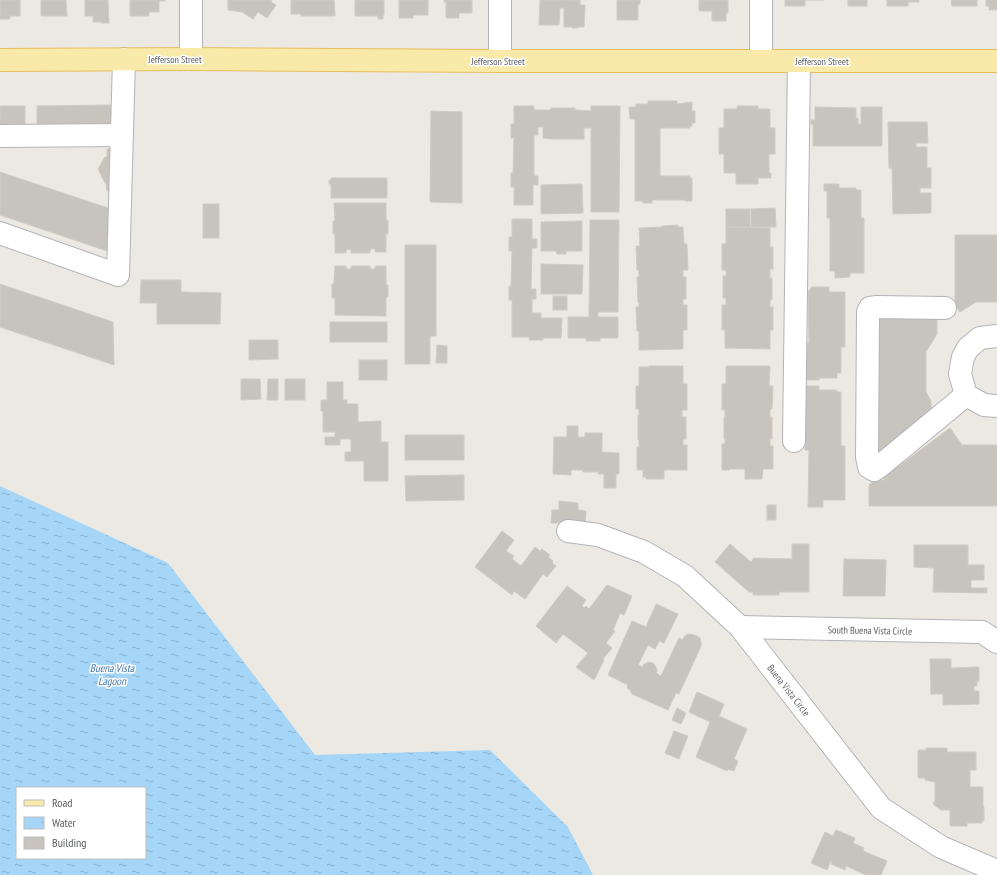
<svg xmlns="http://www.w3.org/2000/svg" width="997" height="875" font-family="'PT Sans Narrow',sans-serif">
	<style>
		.water { fill: url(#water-ripples); fill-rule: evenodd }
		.building { fill: #c7c4be; stroke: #d0cbc0 }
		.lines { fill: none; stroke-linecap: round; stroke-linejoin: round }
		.minor-casing { stroke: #b2b4b8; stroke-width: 24 }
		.major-casing { stroke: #e6be60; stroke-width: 24 }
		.minor { stroke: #fff; stroke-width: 22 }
		.major { stroke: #f9eaaa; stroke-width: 22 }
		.labels { text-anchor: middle; stroke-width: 3; stroke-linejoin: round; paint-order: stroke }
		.street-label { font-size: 10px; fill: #5a5d61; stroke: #fff }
		.water-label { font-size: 11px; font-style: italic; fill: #4477a8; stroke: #fff }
	</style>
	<defs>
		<pattern id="water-ripples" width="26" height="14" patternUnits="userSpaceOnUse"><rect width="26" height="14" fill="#a5d6f8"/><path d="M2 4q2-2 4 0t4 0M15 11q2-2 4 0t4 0" fill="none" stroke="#89b1cc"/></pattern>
	</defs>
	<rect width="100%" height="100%" fill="#ece9e2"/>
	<path class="water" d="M 0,486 L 168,563 L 315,755 L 490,750 L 568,827 L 593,875 L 0,875 ZM 17,788 L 145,788 L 145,858 L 17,858 Z"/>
	<g class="building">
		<polygon points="0,0 20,0 20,16 10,16 10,19 0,19"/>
		<polygon points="41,0 66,0 67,16 41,16"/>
		<polygon points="85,0 108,0 109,23 101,23 101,22 93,22 93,16 85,16"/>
		<polygon points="130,0 165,0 165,1 159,1 159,12 149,12 149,16 130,16"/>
		<polygon points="228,0 272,0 271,2 276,5 267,18 258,12 253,19 242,12 228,10"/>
		<polygon points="291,0 334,0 335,16 301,16 301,14 291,14"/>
		<polygon points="355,0 384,0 384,15 383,15 383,19 378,19 378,16 355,16"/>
		<polygon points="399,0 428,0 428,15 413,15 413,18 399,18"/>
		<polygon points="444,0 472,0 472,13 459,13 459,18 446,18 446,2 444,2"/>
		<polygon points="540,0 580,0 580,5 585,5 584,27 578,27 578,28 572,28 572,27 564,27 564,8 560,8 559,25 539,25"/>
		<polygon points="617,0 640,0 640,4 638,4 638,20 617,20"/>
		<polygon points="699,0 728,0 728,13 726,13 726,21 712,21 712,11 699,11"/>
		<polygon points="785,0 824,0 805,0 805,6 785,6"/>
		<rect x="848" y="0" width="19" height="6"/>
		<polygon points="887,0 919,0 919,2 908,2 908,6 887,6"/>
		<polygon points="951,0 977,0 977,6 952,6"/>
		<polygon points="986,0 997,0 997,10 989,10 989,6 986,6"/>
		<polygon points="648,101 677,101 677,104 692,102 692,111 695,111 695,123 692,123 692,126 690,126 690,128 660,128 660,176 690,176 690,178 692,178 692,201 685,201 685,200 652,200 652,203 643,203 643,201 635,201 635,119 630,119 629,107 636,107 636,104 648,104"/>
		<polygon points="111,105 111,123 37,124 37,106"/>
		<rect x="0" y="106" width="25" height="18"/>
		<polygon points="514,106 534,106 534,110 551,110 551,108 575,108 575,110 591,111 591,106 620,106 619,212 591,212 591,128 584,128 584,139 551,139 543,138 543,127 538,127 538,135 534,135 534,176 538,176 538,185 533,185 533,205 514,205 514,187 511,187 511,173 513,173 514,138 511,138 511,124 514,124"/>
		<polygon points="737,106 758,106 758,109 770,109 770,128 775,128 775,154 769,154 769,173 771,173 771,178 758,178 758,184 736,184 736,173 724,173 724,154 719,154 719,128 724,128 724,109 737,109"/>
		<polygon points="815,107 856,108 856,118 858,118 858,124 861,124 861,107 882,107 882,146 813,146 813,124 811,124 811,120 815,120"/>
		<polygon points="431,111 462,112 462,203 430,202"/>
		<polygon points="888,122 927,122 928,143 916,143 916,147 927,147 927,168 931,168 931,188 920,188 920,193 931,193 931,213 893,214 892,168 889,168"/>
		<polygon points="107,149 120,149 120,191 107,191 106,183 105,183 98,169 105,157 107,157"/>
		<polygon points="0,172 114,210 116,254 0,215"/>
		<polygon points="331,178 387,178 387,198 331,198 331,184 329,184 329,180 331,180"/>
		<polygon points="582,184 583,213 541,214 541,185"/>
		<polygon points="824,184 839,184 839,188 856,188 856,190 861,190 861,218 864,218 864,273 850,273 850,277 835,278 835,271 830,271 830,218 827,218 827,191 824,191"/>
		<polygon points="334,203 386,203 386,220 388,220 388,234 386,234 386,252 375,252 375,249 370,249 370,253 351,253 351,249 346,250 346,253 335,253 335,234 333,234 333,221 335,221"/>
		<rect x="203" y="204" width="16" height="34"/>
		<polygon points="775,208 776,227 751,227 751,209"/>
		<rect x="726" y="209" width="24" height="18"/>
		<polygon points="512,219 532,219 532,239 537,239 537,248 532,248 531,289 536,289 536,299 532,299 532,313 541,313 541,318 562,318 561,338 543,338 543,340 529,340 529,337 512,337 512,300 509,300 509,286 511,286 512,251 509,251 509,237 512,237"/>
		<polygon points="590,220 619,220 618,312 598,312 598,317 618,317 618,338 600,338 600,341 586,341 586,338 568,338 568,317 589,317"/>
		<polygon points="582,221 582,251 566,251 566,254 557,254 556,251 541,251 541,222"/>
		<polygon points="678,225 678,227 683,227 684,244 687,244 688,270 683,270 683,277 686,277 686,299 683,299 683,305 687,305 687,330 683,330 683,349 639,350 639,331 637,331 636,307 639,307 639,302 638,302 637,277 639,277 639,270 637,270 636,246 640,246 639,228 662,227 662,226"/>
		<polygon points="726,227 770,228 770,247 773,247 773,269 770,269 770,278 772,278 772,300 770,300 770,307 773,307 773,330 770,330 770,349 725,348 725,330 722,330 722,305 726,305 726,298 723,298 723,276 726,276 726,270 722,270 722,244 726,244"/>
		<polygon points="955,235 997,235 997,302 976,302 960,312 955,304"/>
		<polygon points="405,245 436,245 436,336 430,336 430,364 405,364"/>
		<polygon points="541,264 583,265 582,294 541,294"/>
		<polygon points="335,266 346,266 346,269 351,269 351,266 370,266 370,269 375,269 375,266 386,266 386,285 388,285 388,297 386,297 386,316 335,315 335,298 332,298 332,284 334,284"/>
		<polygon points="141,280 181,280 181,292 221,293 220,324 157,324 157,303 140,303"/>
		<polygon points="0,284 113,322 114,365 0,327"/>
		<polygon points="812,287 829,287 829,292 845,292 845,347 841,347 841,373 837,373 837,378 819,378 819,380 805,380 805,343 809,343 808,292"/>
		<rect x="553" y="296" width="14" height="14"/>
		<polygon points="877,311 937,311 937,334 927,350 926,350 926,392 931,401 931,414 896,445 887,445 887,451 877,451"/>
		<rect x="330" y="322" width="57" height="20"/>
		<polygon points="249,340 278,340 278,359 249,360"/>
		<polygon points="437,345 447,346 447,363 436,363"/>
		<rect x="359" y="360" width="28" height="20"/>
		<polygon points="649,366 683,366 683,384 687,384 687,410 682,410 682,417 686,417 686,439 683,439 683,445 687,445 687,470 664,470 664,479 646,479 646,477 643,477 643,470 637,470 637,447 639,447 639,440 638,440 638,415 639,415 639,409 636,409 636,386 639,386 639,367 649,367"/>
		<polygon points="726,366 770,366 769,386 773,386 772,409 770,409 770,417 772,417 772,439 770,439 770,446 773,446 773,469 763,469 762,479 745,479 745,469 729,469 729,470 722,470 722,444 725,444 725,439 724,439 724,417 725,417 725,410 722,410 722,384 726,384"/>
		<polygon points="241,379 260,379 261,399 241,400"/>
		<polygon points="268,379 278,379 278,400 267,400"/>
		<rect x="285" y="379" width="20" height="21"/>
		<polygon points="327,382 343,382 343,400 347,400 347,404 358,404 358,422 381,421 381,442 388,442 388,481 364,481 364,461 345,461 345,452 351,452 351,439 340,439 340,445 325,445 325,437 335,437 335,432 323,432 323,411 321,411 321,400 327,400"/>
		<polygon points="805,386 819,386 819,390 837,390 837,392 841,392 841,446 845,446 845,500 823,500 823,507 808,507 809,450 805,450"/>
		<polygon points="567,426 578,426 578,437 585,437 585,433 602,433 602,452 619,453 619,474 616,474 616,488 604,488 604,474 598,474 598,472 583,472 583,470 571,470 571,475 553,474 554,437 567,437"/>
		<polygon points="950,428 962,445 997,445 997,506 869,506 869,485 875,480 885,480 883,478"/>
		<rect x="405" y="435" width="59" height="25"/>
		<polygon points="464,475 464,500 406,501 405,476"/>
		<polygon points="559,501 578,503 578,510 586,511 585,523 561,521 561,523 551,523 552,510 559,510"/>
		<rect x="767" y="505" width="9" height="15"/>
		<polygon points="502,531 514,540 506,551 514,556 512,559 521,566 535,547 540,551 542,549 550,555 548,557 553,561 552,563 556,566 547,577 543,574 525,599 514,591 512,595 475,567"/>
		<polygon points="730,544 751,562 754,558 792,559 792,544 809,544 809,592 779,592 779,595 753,595 753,592 749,592 715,562"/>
		<polygon points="914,545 968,545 968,565 984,565 984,580 971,580 971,588 987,588 987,593 933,592 934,568 914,567"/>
		<polygon points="844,559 886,560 885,596 843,596"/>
		<polygon points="607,585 632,596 624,615 620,613 613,630 615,631 606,643 612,648 603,659 604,660 594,680 576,667 588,653 563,634 556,643 536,626 567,586 586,600 582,606 584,608 586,606 589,609"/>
		<polygon points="656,604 678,614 664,643 659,641 655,649 648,645 638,665 642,667 644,664 649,662 653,663 656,667 657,671 656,673 661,676 679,638 683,640 684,637 686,635 689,634 695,635 700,638 701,642 701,646 679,694 676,693 668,710 632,694 630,690 627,688 628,685 608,675 632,621 646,627"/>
		<polygon points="930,659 951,659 951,668 979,667 979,681 977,681 977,686 974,686 974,691 979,691 979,704 943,705 943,694 931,694"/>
		<polygon points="697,692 724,704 719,716 747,729 734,759 738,761 734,771 728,769 727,771 696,757 710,722 689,712"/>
		<polygon points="677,708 686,713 681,724 672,720"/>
		<polygon points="674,731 688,736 679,759 665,753"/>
		<polygon points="926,748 947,748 947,752 976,752 976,770 970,770 970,787 983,787 983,807 984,807 984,821 982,821 982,823 967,823 967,826 950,826 950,810 941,810 933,804 935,800 935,782 925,780 925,778 918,778 918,750 926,750"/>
		<polygon points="836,830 855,838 853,843 864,848 863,851 887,861 881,875 866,875 846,866 845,870 831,864 832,861 831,860 827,870 811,863 825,832 833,836"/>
	</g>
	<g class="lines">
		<defs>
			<g id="minor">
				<polyline points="191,59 191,0"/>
				<polyline points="500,61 500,0"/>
				<polyline points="761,61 761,0"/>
				<polyline points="0,136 122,135"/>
				<polyline points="0,233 118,275 124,59"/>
				<polyline points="945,308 877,307 870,308 868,312 867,457 869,467 874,470 881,465 966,395"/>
				<polyline points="997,336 980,338 968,348 963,357 960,374 966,395 984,405 997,406"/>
				<polyline points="794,441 799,61"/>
				<polyline points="568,531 598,535 644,552 685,576 740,627 881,808 941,847 997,871"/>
				<polyline points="740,627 982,632 997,642"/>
			</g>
			<polyline id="major" points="0,60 191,59 500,61 997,61"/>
		</defs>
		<use href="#minor" class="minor-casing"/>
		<use href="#major" class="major-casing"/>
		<use href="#minor" class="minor"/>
		<use href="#major" class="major"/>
	</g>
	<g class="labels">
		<g class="street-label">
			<text x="175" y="63">Jefferson Street</text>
			<text x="498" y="65">Jefferson Street</text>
			<text x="822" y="65">Jefferson Street</text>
			<text transform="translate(870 630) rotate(1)" y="4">South Buena Vista Circle</text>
			<text transform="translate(789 690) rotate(52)" y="4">Buena Vista Circle</text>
		</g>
		<g class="water-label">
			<text x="112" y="672">Buena Vista<tspan x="112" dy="13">Lagoon</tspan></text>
		</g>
	</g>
	<rect x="16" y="787" width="130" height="72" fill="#ffffff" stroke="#bdbec0"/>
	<rect x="24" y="800" width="20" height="6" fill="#f9eaaa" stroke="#bdbec0"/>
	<text x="52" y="807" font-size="12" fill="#5a5d61">Road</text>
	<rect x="24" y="817" width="20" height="12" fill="url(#water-ripples)" stroke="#bdbec0"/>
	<text x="52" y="827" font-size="12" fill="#5a5d61">Water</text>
	<rect x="24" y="837" width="20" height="12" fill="#c7c4be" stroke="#bdbec0"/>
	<text x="52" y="847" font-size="12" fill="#5a5d61">Building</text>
</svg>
